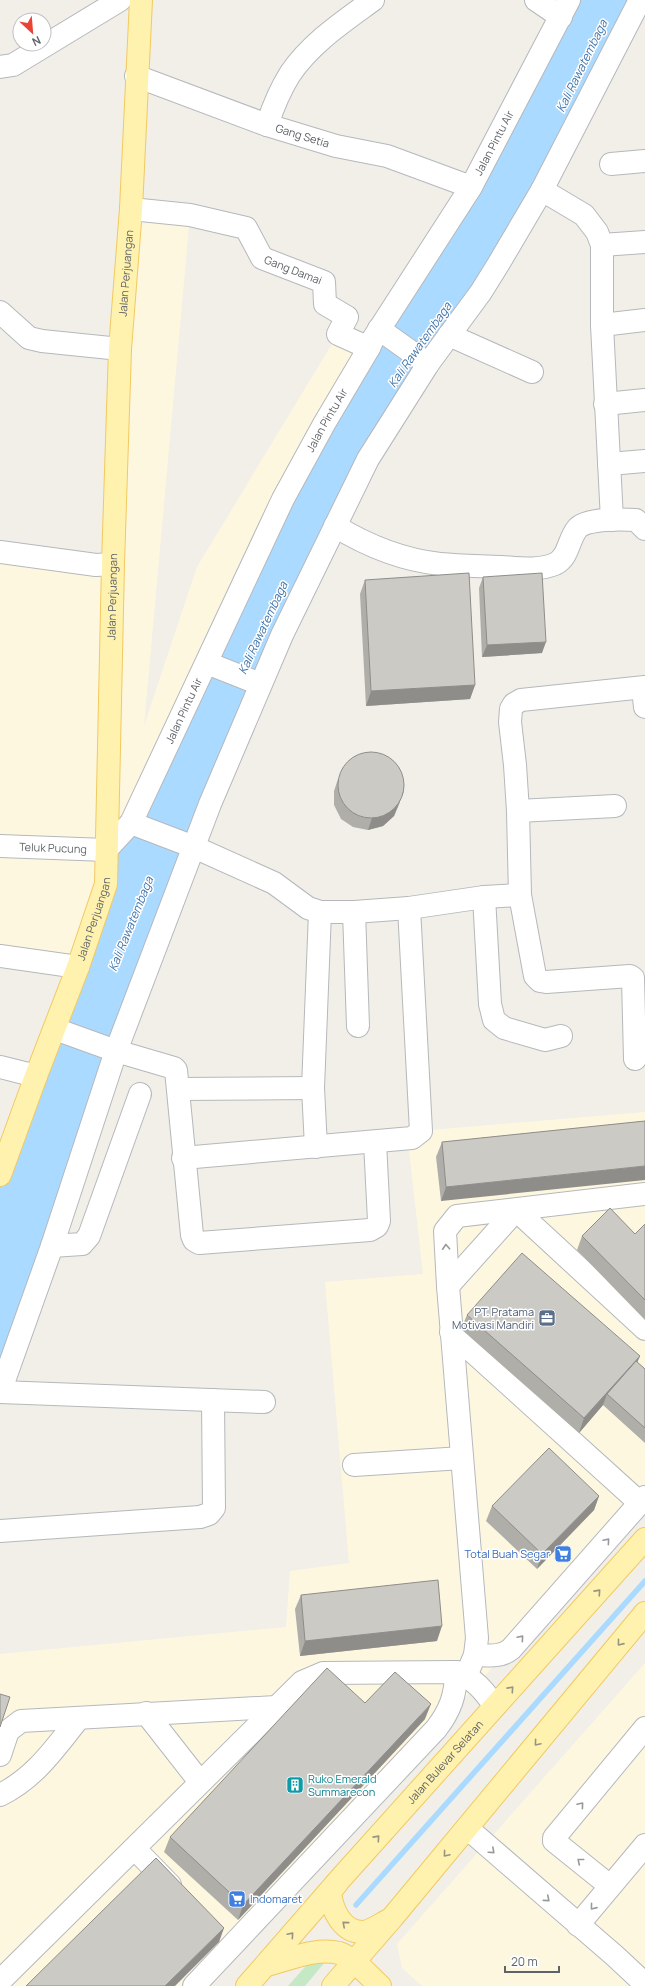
<svg xmlns="http://www.w3.org/2000/svg" width="645" height="1986" font-family="Manrope,sans-serif">
	<style>
		.commercial { fill: #fef7e0 }
		.grass { fill: #c5e8c5 }
		.water { fill: #aadaff }
		.lines { fill: none; stroke-linecap: round; stroke-linejoin: round }
		.stream { stroke: #aadaff; stroke-width: 5.5 }
		.minor-casing { stroke: #b5b8bc; stroke-width: 24 }
		.major-casing { stroke: #f2c960; stroke-width: 24 }
		.minor { stroke: #fff; stroke-width: 22 }
		.major { stroke: #fff2af; stroke-width: 22 }
		.wall { fill: #afaea9 }
		.shaded-wall { fill: #8f8d8a }
		.building { fill: #cccac5; stroke: #8f8d8a }
		.oneway { stroke: #979a9d }
		.oneway2 { stroke: #979581 }
		.labels { text-anchor: middle; stroke-width: 3; stroke-linejoin: round; paint-order: stroke }
		.street-label { font-size: 11px; fill: #5f6368; stroke: #fff }
		.service-label { font-size: 11px; fill: #4e5e75; stroke: #fff; text-anchor: end }
		.shop-label { font-size: 11px; fill: #366cbe; stroke: #fff; text-anchor: end }
		.culture-label { font-size: 11px; fill: #0d838f; stroke: #fff; text-anchor: start }
		.water-label { font-size: 12px; font-style: italic; fill: #4174aa; stroke: #fff }
	</style>
	<rect width="100%" height="100%" fill="#f1efe8"/>
	<g class="commercial">
		<polygon points="131,209 190,215 144,726 197,567 338,334 369,348 78,967 0,956 0,552 113,564"/>
		<polygon points="645,1112 645,1497 456,1708 200,1986 0,1986 0,1654 286,1627 290,1571 349,1563 325,1282 423,1274 407,1132"/>
		<polygon points="645,1663 645,1986 422,1986 402,1968 397,1944"/>
	</g>
	<polygon class="grass" points="330,1956 305,1986 288,1986 314,1957"/>
	<polygon class="water" points="569,0 640,0 542,190 428,364 260,684 0,1392 0,1175 106,850 283,499"/>
	<g class="lines">
		<polyline class="stream" points="356,1905 645,1581"/>
		<defs>
			<g id="minor">
				<polyline points="536,0 561,17"/>
				<polyline points="0,67 13,65 120,0"/>
				<path id="s1" d="M 136,76 L 267,125 L 336,146 L 387,156 L 471,187"/>
				<path d="M 267,125 C 273,107 280,90 290,74 C 311,43 343,22 373,0"/>
				<polyline points="611,164 645,161"/>
				<polyline points="542,190 584,215 597,232 602,245 602,325 612,520"/>
				<path id="s2" d="M 131,209 L 190,215 L 246,228 L 262,258 L 324,282 L 325,304 L 347,317 L 338,334 L 369,348"/>
				<polyline points="602,245 645,242"/>
				<polyline points="0,312 29,338 42,341 120,349"/>
				<polyline points="602,325 645,320"/>
				<polyline points="379,329 428,364"/>
				<polyline points="449,335 532,372"/>
				<polyline points="605,404 645,400"/>
				<polyline points="609,464 645,461"/>
				<path d="M 335,526 C 366,545 403,560 440,564 C 460,566 480,566 501,567 C 518,568 538,571 555,564 C 569,557 568,540 577,529 C 585,518 623,519 636,520 L 645,529"/>
				<polyline points="0,552 96,565 113,564"/>
				<polyline points="207,663 260,684"/>
				<polyline points="643,688 645,707"/>
				<polyline points="615,806 518,811 520,895 535,976 540,981 546,982 630,976 633,978 635,1059"/>
				<polyline points="518,811 515,765 510,722 511,709 514,704 521,700 645,687"/>
				<polyline points="131,823 194,847 274,883 308,908 320,912 354,912 409,908 484,897 520,895"/>
				<path id="s3" d="M 0,846 L 106,850 L 131,823 L 283,499 L 324,424 L 369,348 L 373,339 L 471,187 L 569,0"/>
				<polyline points="484,897 490,1004 494,1020 504,1028 545,1040 561,1036"/>
				<polyline points="354,912 358,1026"/>
				<polyline points="0,956 78,967"/>
				<polyline points="55,1029 116,1051 174,1068 176,1070 192,1235 194,1240 199,1243 370,1230 377,1226 379,1221 375,1142"/>
				<polyline points="0,1067 36,1076"/>
				<polyline points="179,1089 313,1088"/>
				<polyline points="316,1147 313,1088 320,912"/>
				<polyline points="183,1158 412,1138 421,1131 409,908"/>
				<polyline points="516,1210 645,1329"/>
				<polyline points="52,1246 82,1244 89,1236 140,1094"/>
				<polyline points="448,1286 516,1210"/>
				<polyline points="451,1332 640,1503"/>
				<polyline points="0,1392 52,1246 116,1051 210,804 282,635 368,459 428,364 481,292 499,263 542,190 640,0"/>
				<polyline points="0,1392 264,1402"/>
				<polyline points="354,1465 462,1458"/>
				<polyline points="0,1531 200,1517 209,1514 214,1508 213,1400"/>
				<path d="M 475,1655 C 488,1655 500,1658 511,1649 L 645,1497"/>
				<polyline points="466,1676 475,1655 477,1638 448,1286 445,1231 457,1216 645,1194"/>
				<polyline points="146,1713 200,1782"/>
				<polyline points="0,1755 8,1731 21,1721 276,1707"/>
				<path d="M 0,1795 C 35,1778 55,1748 79,1718"/>
				<polyline points="467,1828 615,1956 645,1984"/>
				<polyline points="135,1849 170,1885"/>
				<polyline points="610,1886 554,1841 554,1838 645,1728"/>
				<polyline points="578,1925 645,1845"/>
				<path d="M 0,1981 L 302,1682 L 323,1673 L 456,1672 C 474,1678 484,1691 495,1706"/>
				<path d="M 194,1986 L 436,1729 C 450,1711 456,1695 456,1672"/>
			</g>
			<g id="major">
				<path id="s4" d="M 0,1175 L 36,1076 L 78,967 L 106,884 L 113,564 L 120,349 L 131,209 L 141,0"/>
				<path d="M 337,1883 L 330,1892 C 332,1910 342,1933 364,1932 C 371,1931 381,1924 387,1921"/>
				<path d="M 266,1965 C 288,1960 316,1947 339,1953 C 354,1958 369,1976 380,1986"/>
				<path id="s5" d="M 247,1986 L 341,1878 L 645,1539"/>
				<polyline points="333,1986 392,1918 645,1613"/>
			</g>
		</defs>
		<use href="#minor" class="minor-casing"/>
		<use href="#major" class="major-casing"/>
		<use href="#minor" class="minor"/>
		<use href="#major" class="major"/>
	</g>
	<g class="wall">
		<polygon points="483,577 542,653 482,657 479,588"/>
		<polygon points="365,580 475,685 470,699 366,706 360,594"/>
		<polygon points="338,779 400,802 394,816 383,826 368,830 353,827 341,819 334,805 334,791"/>
		<polygon points="645,1121 441,1201 436,1157 442,1142"/>
		<polygon points="645,1224 645,1320 577,1250 582,1236 635,1234"/>
		<polygon points="467,1315 640,1356 637,1362 645,1369 645,1443 603,1405 579,1433 461,1329"/>
		<polygon points="599,1496 594,1510 537,1569 486,1521 492,1506"/>
		<polygon points="301,1595 437,1641 300,1656 295,1609"/>
		<polygon points="425,1719 238,1920 164,1852 170,1837"/>
	</g>
	<g class="shaded-wall">
		<polygon points="546,642 542,653 482,657 487,645"/>
		<polygon points="475,685 470,699 366,706 371,691"/>
		<polygon points="404,791 394,816 383,826 368,830 372,818"/>
		<polygon points="645,1166 645,1180 441,1201 446,1187"/>
		<polygon points="640,1356 634,1370 607,1394 603,1405 579,1433 584,1418"/>
		<polygon points="599,1496 594,1510 537,1569 542,1554"/>
		<polygon points="442,1626 437,1641 300,1656 305,1641"/>
		<polygon points="431,1704 425,1719 238,1920 243,1905"/>
		<polygon points="224,1928 219,1942 175,1986 165,1986"/>
	</g>
	<g class="building">
		<polygon points="469,573 475,685 371,691 365,580"/>
		<polygon points="542,573 546,642 487,645 483,577"/>
		<circle cx="371" cy="785" r="33"/>
		<polygon points="645,1121 645,1166 446,1187 442,1142"/>
		<polygon points="610,1208 635,1234 645,1224 645,1300 582,1236"/>
		<polygon points="522,1253 640,1356 584,1418 467,1315"/>
		<polygon points="636,1361 645,1369 645,1428 607,1394"/>
		<polygon points="549,1448 599,1496 542,1554 492,1506"/>
		<polygon points="438,1580 442,1626 305,1641 301,1595"/>
		<polygon points="327,1668 365,1703 395,1672 431,1704 243,1905 170,1837"/>
		<polygon points="0,1694 10,1697 0,1727"/>
		<polygon points="156,1858 224,1928 165,1986 26,1986"/>
	</g>
	<defs><path id="oneway-chevron" d="M-2-3.5L2.5 0L-2 3.5" fill="none" stroke-width="1.6" stroke-linecap="round" stroke-linejoin="round"/></defs>
	<g class="oneway">
		<use href="#oneway-chevron" transform="translate(446 1247) rotate(-93)"/>
		<use href="#oneway-chevron" transform="translate(607 1541) rotate(-49)"/>
		<use href="#oneway-chevron" transform="translate(521 1638) rotate(-49)"/>
		<use href="#oneway-chevron" transform="translate(581 1805) rotate(-50)"/>
		<use href="#oneway-chevron" transform="translate(492 1851) rotate(42)"/>
		<use href="#oneway-chevron" transform="translate(580 1861) rotate(-141)"/>
		<use href="#oneway-chevron" transform="translate(547 1899) rotate(40)"/>
		<use href="#oneway-chevron" transform="translate(593 1907) rotate(129)"/>
	</g>
	<g class="oneway2">
		<use href="#oneway-chevron" transform="translate(598 1592) rotate(-48)"/>
		<use href="#oneway-chevron" transform="translate(620 1643) rotate(129)"/>
		<use href="#oneway-chevron" transform="translate(511 1689) rotate(-48)"/>
		<use href="#oneway-chevron" transform="translate(537 1743) rotate(130)"/>
		<use href="#oneway-chevron" transform="translate(377 1838) rotate(-48)"/>
		<use href="#oneway-chevron" transform="translate(446 1854) rotate(130)"/>
		<use href="#oneway-chevron" transform="translate(345 1924) rotate(-139)"/>
		<use href="#oneway-chevron" transform="translate(291 1935) rotate(-49)"/>
	</g>
	<defs>
		<symbol id="office-square" viewBox="-11 -11 22 22"><rect x="-9" y="-9" width="18" height="18" rx="4" fill="#5c6f8a" stroke="#fff"/><path d="M-6-3h4V-5.5h4V-3h4V5H-6ZM-1-4.5V-3h2v-1.5ZM-6 0V1H6V0Z" fill="#fff"/></symbol>
		<symbol id="supermarket-square" viewBox="-11 -11 22 22"><rect x="-9" y="-9" width="18" height="18" rx="4" fill="#3f7fe0" stroke="#fff"/><path d="M-6-5.5h2.5l.6 2H6L4.5 2H-2.5L-4.4-4H-6ZM-1.5 3.2a1.3 1.3 0 1 0 .1 0ZM3 3.2a1.3 1.3 0 1 0 .1 0Z" fill="#fff"/></symbol>
		<symbol id="building-square" viewBox="-11 -11 22 22"><rect x="-9" y="-9" width="18" height="18" rx="4" fill="#0f9aa8" stroke="#fff"/><path d="M-4-6H4V6H1V3H-1V6H-4ZM-2.5-4.3h1.7v1.8h-1.7ZM.8-4.3h1.7v1.8H.8ZM-2.5-1h1.7V.8h-1.7ZM.8-1h1.7V.8H.8Z" fill="#fff"/></symbol>
	</defs>
	<g fill-rule="evenodd">
		<use href="#office-square" x="537" y="1308" width="20" height="20"/>
		<use href="#supermarket-square" x="553" y="1544" width="20" height="20"/>
		<use href="#building-square" x="285" y="1775" width="20" height="20"/>
		<use href="#supermarket-square" x="227" y="1889" width="20" height="20"/>
	</g>
	<g class="labels">
		<g class="street-label">
			<text dy="4" stroke="none"><textPath href="#s1" startOffset="177">Gang Setia</textPath></text>
			<text dy="4" stroke="none"><textPath href="#s3" startOffset="915">Jalan Pintu Air</textPath></text>
			<text dy="4" stroke="none"><textPath href="#s2" startOffset="184">Gang Damai</textPath></text>
			<text dy="4" stroke="none"><textPath href="#s4" startOffset="921">Jalan Perjuangan</textPath></text>
			<text dy="4" stroke="none"><textPath href="#s3" startOffset="591">Jalan Pintu Air</textPath></text>
			<text dy="4" stroke="none"><textPath href="#s4" startOffset="597">Jalan Perjuangan</textPath></text>
			<text dy="4" stroke="none"><textPath href="#s3" startOffset="267">Jalan Pintu Air</textPath></text>
			<text dy="4" stroke="none"><textPath href="#s3" startOffset="53">Teluk Pucung</textPath></text>
			<text dy="4" stroke="none"><textPath href="#s4" startOffset="273">Jalan Perjuangan</textPath></text>
			<text dy="4" stroke="none"><textPath href="#s5" startOffset="299">Jalan Bulevar Selatan</textPath></text>
		</g>
		<g class="service-label">
			<text x="534" y="1316">PT. Pratama<tspan x="534" dy="13">Motivasi Mandiri</tspan></text>
		</g>
		<g class="shop-label">
			<text x="550" y="1558">Total Buah Segar</text>
			<text x="250" y="1903" text-anchor="start">Indomaret</text>
		</g>
		<g class="culture-label">
			<text x="308" y="1783">Ruko Emerald<tspan x="308" dy="13">Summarecon</tspan></text>
		</g>
		<g class="water-label">
			<text transform="translate(582 66) rotate(-64)" y="4">Kali Rawatembaga</text>
			<text transform="translate(420 345) rotate(-55)" y="4">Kali Rawatembaga</text>
			<text transform="translate(263 628) rotate(-65)" y="4">Kali Rawatembaga</text>
			<text transform="translate(131 924) rotate(-68)" y="4">Kali Rawatembaga</text>
		</g>
	</g>
	<g transform="translate(32 32) rotate(154)"><circle r="19" fill="#ffffff" stroke="#bfc1c3"/>
	<path d="M0-3L7 15L0 10L-7 15Z" fill="#ea4335"/>
	<text y="-6" font-size="11" font-weight="bold" text-anchor="middle" fill="#5f6368">N</text>
	</g>
	<path d="M505 1966v6h54v-6" fill="none" stroke="#5f6368" stroke-width="2"/>
	<text x="511" y="1966" font-size="12" fill="#5f6368" stroke="#ffffff" stroke-width="3" paint-order="stroke">20 m</text>
</svg>
